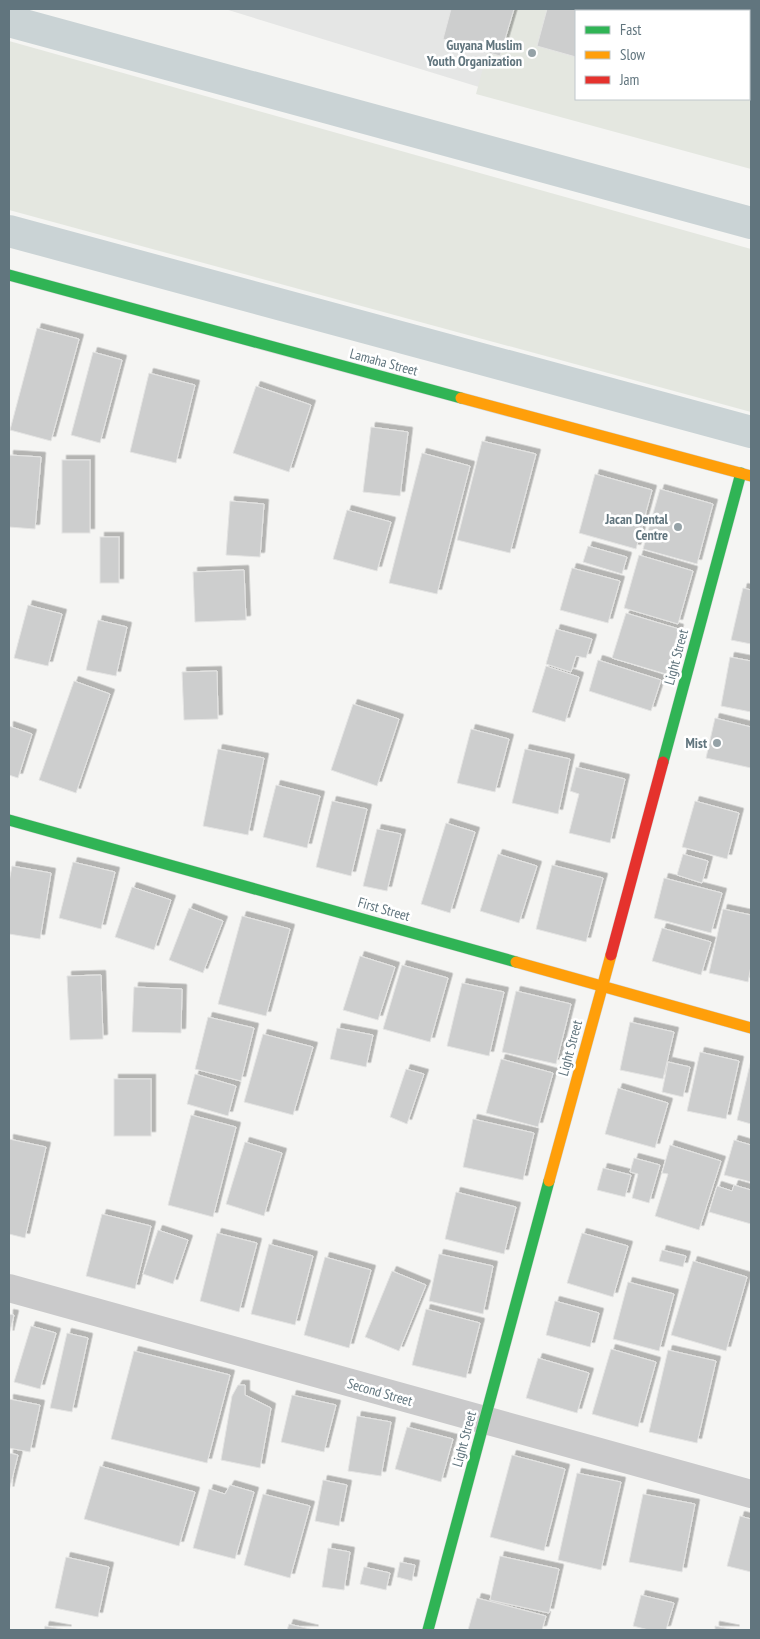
<svg xmlns="http://www.w3.org/2000/svg" width="760" height="1639" font-family="'PT Sans Narrow',sans-serif">
	<style>
		.built { fill: #e5e6e5 }
		.green { fill: #e4e7e0; fill-rule: evenodd }
		.lines { fill: none; stroke-linecap: round; stroke-linejoin: round }
		.canal { stroke: #cad3d5; stroke-width: 32 }
		.building { fill: #cdcece; stroke: #e4e4e3; filter: url(#shadow) }
		.fast-casing { stroke: #d1d3d3; stroke-width: 12 }
		.slow-casing { stroke: #d1d3d3; stroke-width: 12 }
		.jam-casing { stroke: #d1d3d3; stroke-width: 12 }
		.street { stroke: #cacacb; stroke-width: 28 }
		.fast { stroke: #30b455; stroke-width: 11 }
		.slow { stroke: #ff9f0a; stroke-width: 11 }
		.jam { stroke: #e5322d; stroke-width: 11 }
		.poi-dot { fill: #95a2a7; stroke: #fff; stroke-width: 2 }
		.labels { text-anchor: middle; stroke-width: 5; stroke-linejoin: round; paint-order: stroke }
		.poi-label { font-size: 14px; font-weight: bold; fill: #61757e; stroke: #fff; text-anchor: end }
		.street-label { font-size: 14px; fill: #61757e; stroke: #fff }
	</style>
	<defs>
		<filter id="shadow"><feDropShadow dx="4.5" dy="-4.5" stdDeviation="0" flood-color="#0004"/></filter>
	</defs>
	<rect width="100%" height="100%" fill="#f5f5f3"/>
	<polygon class="built" points="225,9 499,9 479,87"/>
	<g class="green">
		<path d="M 499,9 L 751,9 L 751,169 L 476,94 ZM 576,11 L 749,11 L 749,99 L 576,99 Z"/>
		<polygon points="9,41 751,249 751,412 9,210"/>
	</g>
	<g class="lines">
		<g class="canal">
			<polyline points="9,21 751,223"/>
			<polyline points="9,231 751,432"/>
		</g>
	</g>
	<g class="building">
		<polygon points="451,9 514,9 500,56 443,39"/>
		<polygon points="547,9 642,9 641,11 576,11 576,57 537,46"/>
		<polygon points="680,9 751,9 751,100 748,99 749,11 679,11"/>
		<polygon points="37,328 79,339 51,441 10,430"/>
		<polygon points="93,352 122,360 100,443 71,435"/>
		<polygon points="149,373 195,385 176,463 130,452"/>
		<polygon points="256,386 311,405 289,472 233,453"/>
		<polygon points="371,427 408,432 400,496 363,492"/>
		<polygon points="482,441 536,454 510,553 457,540"/>
		<polygon points="422,453 470,466 437,594 389,583"/>
		<polygon points="9,455 41,457 35,529 9,527"/>
		<rect x="62" y="460" width="28" height="73"/>
		<polygon points="595,474 652,490 636,549 579,533"/>
		<polygon points="660,489 713,504 697,564 643,549"/>
		<polygon points="230,501 264,504 260,557 226,555"/>
		<polygon points="347,510 391,522 377,571 333,559"/>
		<rect x="100" y="537" width="19" height="46"/>
		<polygon points="588,546 627,557 622,574 583,562"/>
		<polygon points="639,555 693,571 678,624 624,608"/>
		<polygon points="572,568 620,581 608,623 560,610"/>
		<polygon points="244,570 246,620 195,622 193,572"/>
		<polygon points="743,588 751,590 751,644 731,640"/>
		<polygon points="28,605 62,614 48,666 14,658"/>
		<polygon points="626,613 679,629 666,674 612,658"/>
		<polygon points="98,620 127,627 116,676 86,670"/>
		<polygon points="556,629 592,639 586,658 576,656 571,672 546,664"/>
		<polygon points="730,657 751,661 751,712 721,706"/>
		<polygon points="598,660 661,680 651,711 589,691"/>
		<polygon points="546,666 579,677 565,722 532,712"/>
		<polygon points="217,671 218,719 184,720 182,672"/>
		<polygon points="74,681 110,694 76,793 39,780"/>
		<polygon points="353,704 399,719 377,786 331,770"/>
		<polygon points="715,718 751,727 751,768 706,758"/>
		<polygon points="9,726 32,734 18,778 9,775"/>
		<polygon points="471,729 509,739 495,792 457,783"/>
		<polygon points="218,749 264,758 248,835 203,826"/>
		<polygon points="525,749 570,759 558,814 512,803"/>
		<polygon points="576,767 625,779 610,843 569,833 579,794 570,791"/>
		<polygon points="276,785 320,796 307,848 263,837"/>
		<polygon points="332,801 367,809 351,876 316,867"/>
		<polygon points="695,801 739,813 727,859 682,847"/>
		<polygon points="446,823 475,832 450,913 421,904"/>
		<polygon points="377,829 401,834 387,891 363,886"/>
		<polygon points="498,854 537,866 519,923 480,911"/>
		<polygon points="683,854 708,861 702,883 677,875"/>
		<polygon points="73,862 115,872 101,929 59,918"/>
		<polygon points="552,865 603,878 586,942 536,929"/>
		<polygon points="12,866 51,873 40,939 9,934 9,882"/>
		<polygon points="664,878 722,893 711,933 654,918"/>
		<polygon points="132,887 171,900 154,950 115,937"/>
		<polygon points="189,908 223,921 203,973 169,960"/>
		<polygon points="723,909 751,915 751,966 748,982 709,973"/>
		<polygon points="242,916 290,929 266,1016 218,1004"/>
		<polygon points="662,928 711,942 701,975 652,961"/>
		<polygon points="360,956 395,967 378,1020 343,1010"/>
		<polygon points="402,965 448,978 430,1042 383,1029"/>
		<polygon points="101,975 103,1039 70,1040 67,976"/>
		<polygon points="462,983 504,992 489,1056 447,1046"/>
		<polygon points="134,987 182,989 181,1033 132,1032"/>
		<polygon points="516,991 571,1004 556,1064 502,1052"/>
		<polygon points="208,1017 254,1028 241,1081 195,1069"/>
		<polygon points="630,1022 674,1032 663,1079 620,1070"/>
		<polygon points="337,1028 373,1035 366,1067 330,1059"/>
		<polygon points="263,1034 313,1047 293,1115 244,1102"/>
		<polygon points="700,1052 739,1061 726,1119 687,1111"/>
		<polygon points="501,1059 553,1073 538,1127 486,1113"/>
		<polygon points="751,1060 751,1124 737,1120"/>
		<polygon points="668,1062 690,1067 683,1097 662,1092"/>
		<polygon points="406,1069 424,1074 407,1124 390,1117"/>
		<polygon points="195,1074 236,1086 228,1116 187,1104"/>
		<rect x="114" y="1079" width="37" height="57"/>
		<polygon points="618,1088 668,1103 655,1148 605,1134"/>
		<polygon points="191,1115 236,1127 213,1217 168,1205"/>
		<polygon points="473,1119 534,1133 523,1180 463,1167"/>
		<polygon points="9,1139 46,1147 25,1238 9,1234"/>
		<polygon points="734,1140 751,1145 751,1182 724,1175"/>
		<polygon points="245,1142 282,1153 264,1216 226,1204"/>
		<polygon points="670,1145 721,1161 699,1230 655,1216 668,1174 662,1173"/>
		<polygon points="634,1158 660,1165 649,1203 632,1198 638,1174 630,1172"/>
		<polygon points="603,1168 631,1175 625,1197 597,1190"/>
		<polygon points="734,1185 751,1190 751,1224 709,1212 717,1186 732,1191"/>
		<polygon points="456,1192 516,1207 504,1254 445,1239"/>
		<polygon points="102,1214 151,1226 135,1289 86,1276"/>
		<polygon points="158,1230 188,1240 173,1284 143,1274"/>
		<polygon points="217,1233 257,1243 239,1312 200,1301"/>
		<polygon points="582,1233 628,1246 613,1297 567,1283"/>
		<polygon points="269,1244 313,1256 295,1325 251,1314"/>
		<polygon points="662,1250 686,1256 683,1267 659,1261"/>
		<polygon points="439,1254 493,1266 483,1314 429,1301"/>
		<polygon points="325,1257 371,1270 349,1348 304,1335"/>
		<polygon points="693,1261 747,1277 726,1351 671,1335"/>
		<polygon points="392,1271 426,1285 399,1351 365,1337"/>
		<polygon points="628,1282 674,1294 659,1351 613,1339"/>
		<polygon points="555,1301 599,1313 590,1347 546,1335"/>
		<polygon points="426,1309 480,1323 466,1378 412,1365"/>
		<polygon points="9,1314 14,1315 9,1335"/>
		<polygon points="31,1326 56,1333 40,1389 14,1382"/>
		<polygon points="67,1333 88,1338 72,1412 50,1408"/>
		<polygon points="611,1349 656,1362 638,1427 592,1414"/>
		<polygon points="668,1350 716,1361 697,1443 649,1432"/>
		<polygon points="134,1351 230,1375 207,1463 111,1439"/>
		<polygon points="538,1358 589,1373 577,1413 526,1398"/>
		<polygon points="238,1385 245,1385 245,1395 271,1408 260,1468 221,1460 232,1396"/>
		<polygon points="292,1395 336,1405 324,1452 281,1442"/>
		<polygon points="9,1399 40,1405 30,1452 9,1448"/>
		<polygon points="357,1416 391,1422 381,1476 348,1471"/>
		<polygon points="407,1427 453,1439 441,1482 395,1469"/>
		<polygon points="9,1453 18,1455 9,1491"/>
		<polygon points="512,1455 565,1469 544,1551 490,1537"/>
		<polygon points="100,1466 195,1492 179,1546 84,1519"/>
		<polygon points="577,1473 621,1482 601,1570 558,1560"/>
		<polygon points="323,1480 347,1485 339,1526 315,1521"/>
		<polygon points="230,1485 254,1492 235,1559 193,1548 209,1489 225,1494"/>
		<polygon points="263,1494 310,1506 290,1578 244,1565"/>
		<polygon points="643,1494 695,1504 682,1572 629,1562"/>
		<polygon points="740,1516 751,1519 751,1572 727,1566"/>
		<polygon points="328,1548 350,1552 344,1590 322,1587"/>
		<polygon points="500,1556 559,1569 549,1613 490,1600"/>
		<polygon points="66,1557 109,1567 98,1617 55,1608"/>
		<polygon points="400,1562 415,1565 412,1581 397,1577"/>
		<polygon points="364,1567 390,1573 386,1590 360,1584"/>
		<polygon points="641,1595 674,1603 666,1630 649,1630 633,1626"/>
		<polygon points="477,1598 546,1616 542,1630 468,1630"/>
		<polygon points="289,1624 314,1630 287,1630"/>
		<polygon points="45,1626 67,1630 44,1630"/>
		<polygon points="715,1626 735,1630 715,1630"/>
	</g>
	<g class="lines">
		<defs>
			<g id="fast">
				<polyline points="9,275 461,398"/>
				<polyline points="663,762 741,473"/>
				<polyline points="9,820 516,962"/>
				<polyline points="428,1630 549,1181"/>
			</g>
			<g id="slow">
				<polyline points="461,398 751,476"/>
				<polyline points="516,962 751,1028"/>
				<polyline points="549,1181 611,955"/>
			</g>
			<polyline id="jam" points="611,955 663,762"/>
		</defs>
		<use href="#fast" class="fast-casing"/>
		<use href="#slow" class="slow-casing"/>
		<use href="#jam" class="jam-casing"/>
		<polyline class="street" points="9,1288 751,1494"/>
		<use href="#fast" class="fast"/>
		<use href="#slow" class="slow"/>
		<use href="#jam" class="jam"/>
	</g>
	<g class="poi-dot">
		<circle cx="532" cy="53" r="5"/>
		<circle cx="678" cy="527" r="5"/>
		<circle cx="717" cy="743" r="5"/>
	</g>
	<g class="labels">
		<g class="poi-label">
			<text x="522" y="50">Guyana Muslim<tspan x="522" dy="16">Youth Organization</tspan></text>
			<text x="668" y="524">Jacan Dental<tspan x="668" dy="16">Centre</tspan></text>
			<text x="707" y="748">Mist</text>
		</g>
		<g class="street-label">
			<text transform="translate(384 362) rotate(15)" y="5">Lamaha Street</text>
			<text transform="translate(676 657) rotate(-75)" y="5">Light Street</text>
			<text transform="translate(384 909) rotate(16)" y="5">First Street</text>
			<text transform="translate(570 1048) rotate(-75)" y="5">Light Street</text>
			<text transform="translate(380 1392) rotate(16)" y="5">Second Street</text>
			<text transform="translate(464 1439) rotate(-75)" y="5">Light Street</text>
		</g>
	</g>
	<rect width="760" height="1639" fill="none" stroke="#61757e" stroke-width="20"/>
	<rect x="575" y="10" width="175" height="90" fill="#ffffff" stroke="#c0c8cb"/>
	<rect x="585" y="26" width="25" height="8" fill="#30b455" stroke="#c0c8cb"/>
	<text x="620" y="35" font-size="15" fill="#61757e">Fast</text>
	<rect x="585" y="51" width="25" height="8" fill="#ff9f0a" stroke="#c0c8cb"/>
	<text x="620" y="60" font-size="15" fill="#61757e">Slow</text>
	<rect x="585" y="76" width="25" height="8" fill="#e5322d" stroke="#c0c8cb"/>
	<text x="620" y="85" font-size="15" fill="#61757e">Jam</text>
</svg>
